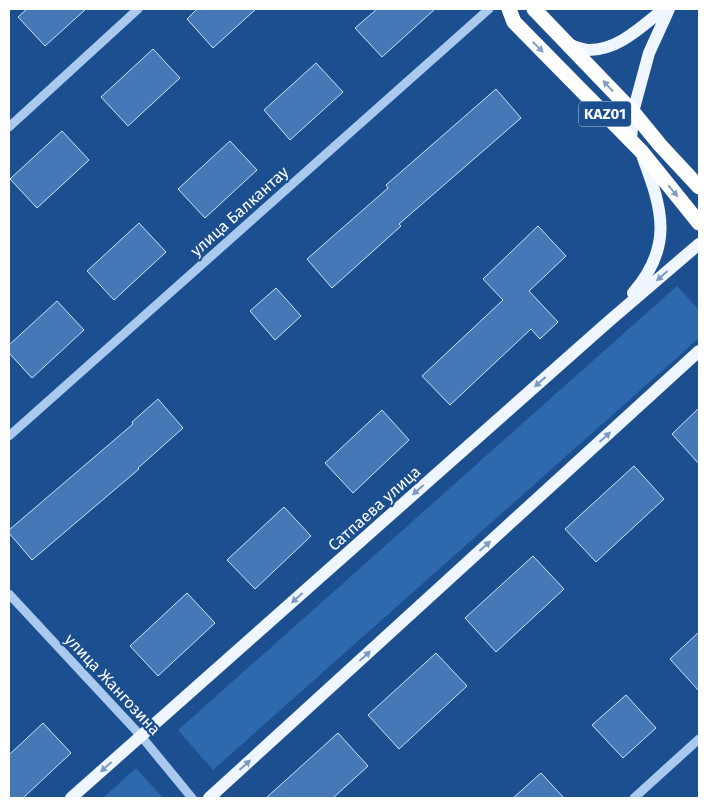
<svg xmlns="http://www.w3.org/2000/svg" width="708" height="807" font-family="'Fira Sans',sans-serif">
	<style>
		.green { fill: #2e69ad }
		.building { fill: #4478b7; stroke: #cfe3fa }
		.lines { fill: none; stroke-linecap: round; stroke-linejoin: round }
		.minor { stroke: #a9c9ee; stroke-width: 9 }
		.major { stroke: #f0f6ff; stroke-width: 12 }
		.highway { stroke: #fff; stroke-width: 15 }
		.oneway { fill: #829ec1 }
		.oneway2 { fill: #7b9ac1 }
		.labels { text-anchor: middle; stroke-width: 4.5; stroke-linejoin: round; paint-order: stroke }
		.shield { fill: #1b4f8f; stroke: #bbcadd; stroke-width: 1 }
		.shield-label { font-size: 15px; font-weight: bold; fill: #fff }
		.street-label { font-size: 16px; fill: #fff; stroke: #1b4f8f }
	</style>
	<rect width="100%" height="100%" fill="#1b4f8f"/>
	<g class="green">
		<polygon points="677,286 699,310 699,338 213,770 178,730"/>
		<polygon points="136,768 163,798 103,798"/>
	</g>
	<g class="building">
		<polygon points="27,9 86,9 45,46 18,17"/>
		<polygon points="197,9 256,9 213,48 187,19"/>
		<polygon points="377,9 435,9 382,57 355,28"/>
		<polygon points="153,49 180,78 128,126 101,97"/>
		<polygon points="316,63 343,92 290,140 264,110"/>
		<polygon points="496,89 521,118 399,224 401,226 332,288 307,259 388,188 386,185"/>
		<polygon points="62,131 89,160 37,208 10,179"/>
		<polygon points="230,141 257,170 205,218 178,189"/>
		<polygon points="139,223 166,252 114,300 87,271"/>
		<polygon points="538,226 566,256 529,291 558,322 540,339 531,329 450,405 422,376 503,300 483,279"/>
		<polygon points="276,288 301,316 275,340 250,311"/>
		<polygon points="57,301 84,330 32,378 9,353 9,345"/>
		<polygon points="158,399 183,428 138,468 139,469 32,560 9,533 9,530 133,424 132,422"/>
		<polygon points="699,408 699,464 672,434"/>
		<polygon points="382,410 409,440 353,493 325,463"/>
		<polygon points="634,466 664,499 596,562 565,529"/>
		<polygon points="284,507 311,536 255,589 227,560"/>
		<polygon points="533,556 564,589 496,652 465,618"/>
		<polygon points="187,593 215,623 158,676 130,646"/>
		<polygon points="699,632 699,691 670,659"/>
		<polygon points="436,653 467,686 399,749 368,715"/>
		<polygon points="626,695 656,728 623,758 592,725"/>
		<polygon points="43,723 71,753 23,798 9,798 9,755"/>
		<polygon points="338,733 368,766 333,798 266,798"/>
		<polygon points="541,773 564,798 513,798"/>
	</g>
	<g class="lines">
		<g class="minor">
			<polyline points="9,127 138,9"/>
			<polyline points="9,436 489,9"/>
			<polyline points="9,594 141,736 192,798"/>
			<polyline points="634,798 699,739"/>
		</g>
		<g class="major">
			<path d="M 570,45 C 576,47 583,50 589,50 C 619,50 642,26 664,9"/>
			<polyline points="631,141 633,112 649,53 669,9"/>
			<path d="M 633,293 C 673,247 663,210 643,158"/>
			<polyline points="71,798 608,322 699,244"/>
			<polyline points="209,798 699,351"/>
		</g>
		<g class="highway">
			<polyline points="509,9 514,22 641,151 699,223"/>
			<polyline points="534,9 633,112 660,145 699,187"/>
		</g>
	</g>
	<defs><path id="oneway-solid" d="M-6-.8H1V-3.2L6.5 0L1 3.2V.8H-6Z" transform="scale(1.25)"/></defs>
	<g class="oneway">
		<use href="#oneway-solid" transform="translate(538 47) rotate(45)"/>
		<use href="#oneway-solid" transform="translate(608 86) rotate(-133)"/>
		<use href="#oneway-solid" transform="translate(673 191) rotate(50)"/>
	</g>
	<g class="oneway2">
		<use href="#oneway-solid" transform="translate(662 276) rotate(139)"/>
		<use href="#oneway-solid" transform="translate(540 382) rotate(138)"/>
		<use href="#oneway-solid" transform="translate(605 437) rotate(-42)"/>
		<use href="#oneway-solid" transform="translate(418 490) rotate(138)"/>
		<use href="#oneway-solid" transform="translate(485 546) rotate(-42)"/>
		<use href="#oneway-solid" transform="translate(297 598) rotate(138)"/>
		<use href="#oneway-solid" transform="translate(365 656) rotate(-42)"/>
		<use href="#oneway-solid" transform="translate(245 765) rotate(-42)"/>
		<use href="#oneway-solid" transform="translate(106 767) rotate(138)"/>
	</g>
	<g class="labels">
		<rect class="shield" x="579" y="101.5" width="52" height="25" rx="4"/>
		<g class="shield-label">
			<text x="605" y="119">KАZ01</text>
		</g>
		<g class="street-label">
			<text transform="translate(239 211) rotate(-42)" y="6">улица Балкантау</text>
			<text transform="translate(374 508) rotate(-42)" y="6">Сатпаева улица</text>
			<text transform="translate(113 684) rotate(47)" y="6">улица Жангозина</text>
		</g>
	</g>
	<rect width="708" height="807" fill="none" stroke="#ffffff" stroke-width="20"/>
</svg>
